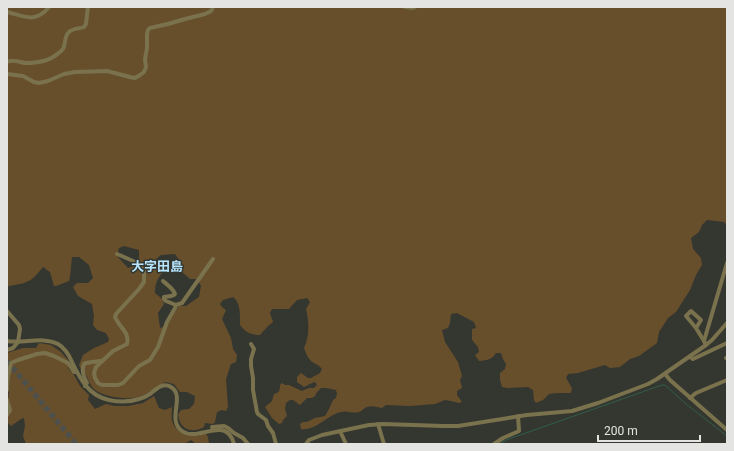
<svg xmlns="http://www.w3.org/2000/svg" width="734" height="451" font-family="Roboto,'Noto Sans JP',sans-serif">
	<style>
		.green { fill: #684f2c; fill-rule: evenodd }
		.lines { fill: none; stroke-linecap: round; stroke-linejoin: round }
		.stream { stroke: #315f4a; stroke-width: 1 }
		.major-tunnel { stroke: #4e504b; stroke-width: 5.5; stroke-dasharray: 5.5 3; stroke-linecap: butt }
		.minor { stroke: #7a724c; stroke-width: 4 }
		.labels { text-anchor: middle; stroke-width: 3; stroke-linejoin: round; paint-order: stroke }
		.quarter-label { font-size: 13px; font-weight: bold; fill: #b5e6fe; stroke: #343630 }
	</style>
	<rect width="100%" height="100%" fill="#343630"/>
	<g class="green">
		<path d="M 7,7 L 727,7 L 727,225 L 724,222 L 707,220 L 702,225 L 699,232 L 691,238 L 693,249 L 701,258 L 702,265 L 696,275 L 690,290 L 676,312 L 668,318 L 659,332 L 657,343 L 639,356 L 630,359 L 620,367 L 610,368 L 605,365 L 578,373 L 568,374 L 566,378 L 572,388 L 571,393 L 557,393 L 549,394 L 543,400 L 536,403 L 534,400 L 533,390 L 528,387 L 508,388 L 502,387 L 500,380 L 500,373 L 505,369 L 506,364 L 503,359 L 501,353 L 496,353 C 492,360 487,360 479,361 L 475,355 L 479,352 L 478,347 L 472,340 L 472,329 L 476,328 L 474,322 L 457,313 L 451,314 L 450,323 L 448,328 L 442,330 L 445,342 L 458,362 L 462,376 L 460,380 L 462,388 L 457,391 L 457,395 L 462,402 L 459,403 L 451,401 L 445,400 L 435,404 L 410,406 L 386,405 L 382,408 C 378,407 372,405 367,407 C 364,408 362,411 359,412 C 353,414 346,410 341,412 C 327,415 316,431 301,429 L 300,424 L 303,422 L 307,422 L 315,418 L 325,416 L 328,411 L 333,400 L 336,398 L 337,394 L 336,390 L 326,388 L 321,388 L 317,392 L 315,396 L 312,398 L 307,398 L 300,405 L 293,400 L 290,400 L 286,403 L 285,409 L 287,416 L 283,420 L 282,423 L 279,424 L 272,418 L 265,407 L 272,401 L 274,394 C 279,393 280,391 280,385 L 282,383 L 285,385 L 289,385 L 302,391 L 309,388 L 314,388 L 317,385 L 315,382 C 311,383 308,385 304,387 L 297,382 L 297,377 L 301,373 L 308,378 L 311,378 L 320,373 L 322,369 C 319,365 317,365 314,363 C 308,360 306,353 304,348 C 310,335 309,322 306,309 L 310,302 L 307,298 L 297,300 L 289,309 L 272,309 L 270,313 L 273,322 L 268,326 L 260,335 C 251,335 245,332 240,325 C 240,316 241,303 233,297 L 223,300 L 220,304 L 223,308 L 226,310 L 222,319 L 231,338 L 233,349 L 237,355 L 236,362 L 231,364 L 226,379 L 228,407 L 226,411 L 222,410 L 217,412 L 215,422 L 213,424 L 205,423 L 204,427 C 198,431 187,432 182,425 C 180,423 179,419 178,415 L 181,410 L 189,409 L 194,404 L 195,396 L 187,392 L 180,392 L 174,384 L 165,382 C 157,387 146,395 138,397 C 127,400 104,397 95,390 C 90,386 89,380 86,375 C 83,370 81,370 79,365 L 83,355 L 94,348 L 108,342 L 109,339 L 106,333 L 97,330 L 93,325 L 94,316 L 92,304 L 78,296 L 73,287 L 77,283 L 88,283 L 93,278 L 89,265 L 79,257 L 72,257 C 71,265 71,273 69,281 L 56,286 L 54,286 L 50,272 L 43,267 C 38,273 33,280 26,282 C 21,285 13,284 7,287 ZM 124,246 L 139,250 L 139,257 L 136,265 L 128,268 L 117,256 L 119,248 ZM 175,254 L 182,264 L 182,272 L 190,279 L 197,279 L 201,286 L 199,297 L 186,306 L 179,306 L 165,326 L 160,328 L 158,313 L 164,304 L 162,299 L 155,293 C 155,284 157,279 163,272 L 163,269 L 155,263 L 156,259 L 161,255 Z"/>
		<path d="M 39,343 L 51,345 L 61,352 L 68,360 L 68,368 L 74,375 L 80,386 L 89,395 L 88,400 L 95,409 L 106,404 L 114,406 L 128,406 L 143,403 L 154,396 L 159,408 L 165,410 L 172,407 C 172,411 171,417 172,421 C 177,436 192,437 206,434 L 208,437 L 209,444 L 196,444 L 191,440 L 184,444 L 26,444 L 23,436 L 25,426 L 24,418 L 21,419 L 11,426 L 8,423 L 7,406 L 9,392 L 10,373 L 7,370 L 7,353 L 23,348 L 36,348 Z"/>
	</g>
	<g class="lines">
		<polyline class="stream" points="500,444 506,440 662,385 665,385 686,404 727,436"/>
		<polyline class="major-tunnel" points="7,361 76,444"/>
		<g class="minor">
			<polyline points="405,7 413,8 415,7"/>
			<path d="M 7,12 C 24,16 35,24 49,7"/>
			<path d="M 7,62 C 13,59 19,62 25,63 C 32,63 41,62 47,60 C 52,58 60,53 63,49 C 66,44 64,36 69,32 C 73,28 79,29 84,27 L 86,24 L 88,7"/>
			<polyline points="7,74 23,76 34,82 39,83 48,81 64,74 75,72 107,71 130,77 135,78 140,75 144,72 146,67 145,59 147,48 147,34 148,30 150,28 168,24 185,19 205,14 211,11 213,7"/>
			<path d="M 117,254 L 140,264 L 144,269 L 144,282 L 139,289 L 116,314 L 115,317 C 119,327 130,332 127,344 L 113,351 L 96,367 L 94,373 L 95,378 L 98,383 L 102,385 L 118,385 L 123,383 L 139,366 L 150,360 L 158,347 L 167,322 L 175,308 L 176,305"/>
			<path d="M 163,281 C 167,285 173,288 175,294 C 172,297 168,296 164,297 L 164,299 L 166,301 L 176,305 L 182,303 L 213,259"/>
			<polyline points="7,311 19,325 20,329 18,342 13,348 7,350"/>
			<polyline points="696,328 701,320 691,311 686,316 696,328 704,341"/>
			<path d="M 7,341 C 24,344 42,336 58,344 C 65,348 69,355 72,362 C 80,379 89,396 109,400 C 118,402 130,402 139,399 C 143,398 147,396 150,394 C 156,389 163,382 171,387 C 186,396 166,420 182,431 C 198,443 226,414 234,444"/>
			<polyline points="251,344 254,349 251,359 251,366 253,378 253,390 257,412 258,414 266,420 268,426 273,433 276,444"/>
			<polyline points="706,345 704,341 727,263"/>
			<polyline points="690,357 693,359 727,343"/>
			<polyline points="726,358 727,358"/>
			<polyline points="665,374 670,380 727,430"/>
			<path d="M 85,386 L 87,383 C 84,377 81,371 84,364 C 87,362 96,362 101,361"/>
			<polyline points="7,390 8,376 11,363 18,360 37,354 45,353 54,356 68,363 74,372 77,372"/>
			<polyline points="690,398 696,393 727,380"/>
			<polyline points="7,400 10,410 7,415"/>
			<polyline points="378,424 384,444"/>
			<polyline points="212,427 224,426 228,428 234,433 243,438 248,444"/>
			<polyline points="340,431 346,444"/>
			<polyline points="306,444 309,440 322,435 369,425 383,424 443,426 458,426 527,415 572,411 598,403 648,384 657,379 706,345 712,340 727,323"/>
			<polyline points="494,444 503,438 519,431 518,416"/>
		</g>
	</g>
	<g class="labels">
		<g class="quarter-label">
			<text x="157" y="271">大字田島</text>
		</g>
	</g>
	<rect width="734" height="451" fill="none" stroke="#e4e5e2" stroke-width="16"/>
	<path d="M598 435v6h102v-6" fill="none" stroke="#e4e5e2" stroke-width="2"/>
	<text x="604" y="435" font-size="12" fill="#e4e5e2" stroke="#343630" stroke-width="3" paint-order="stroke">200 m</text>
</svg>
